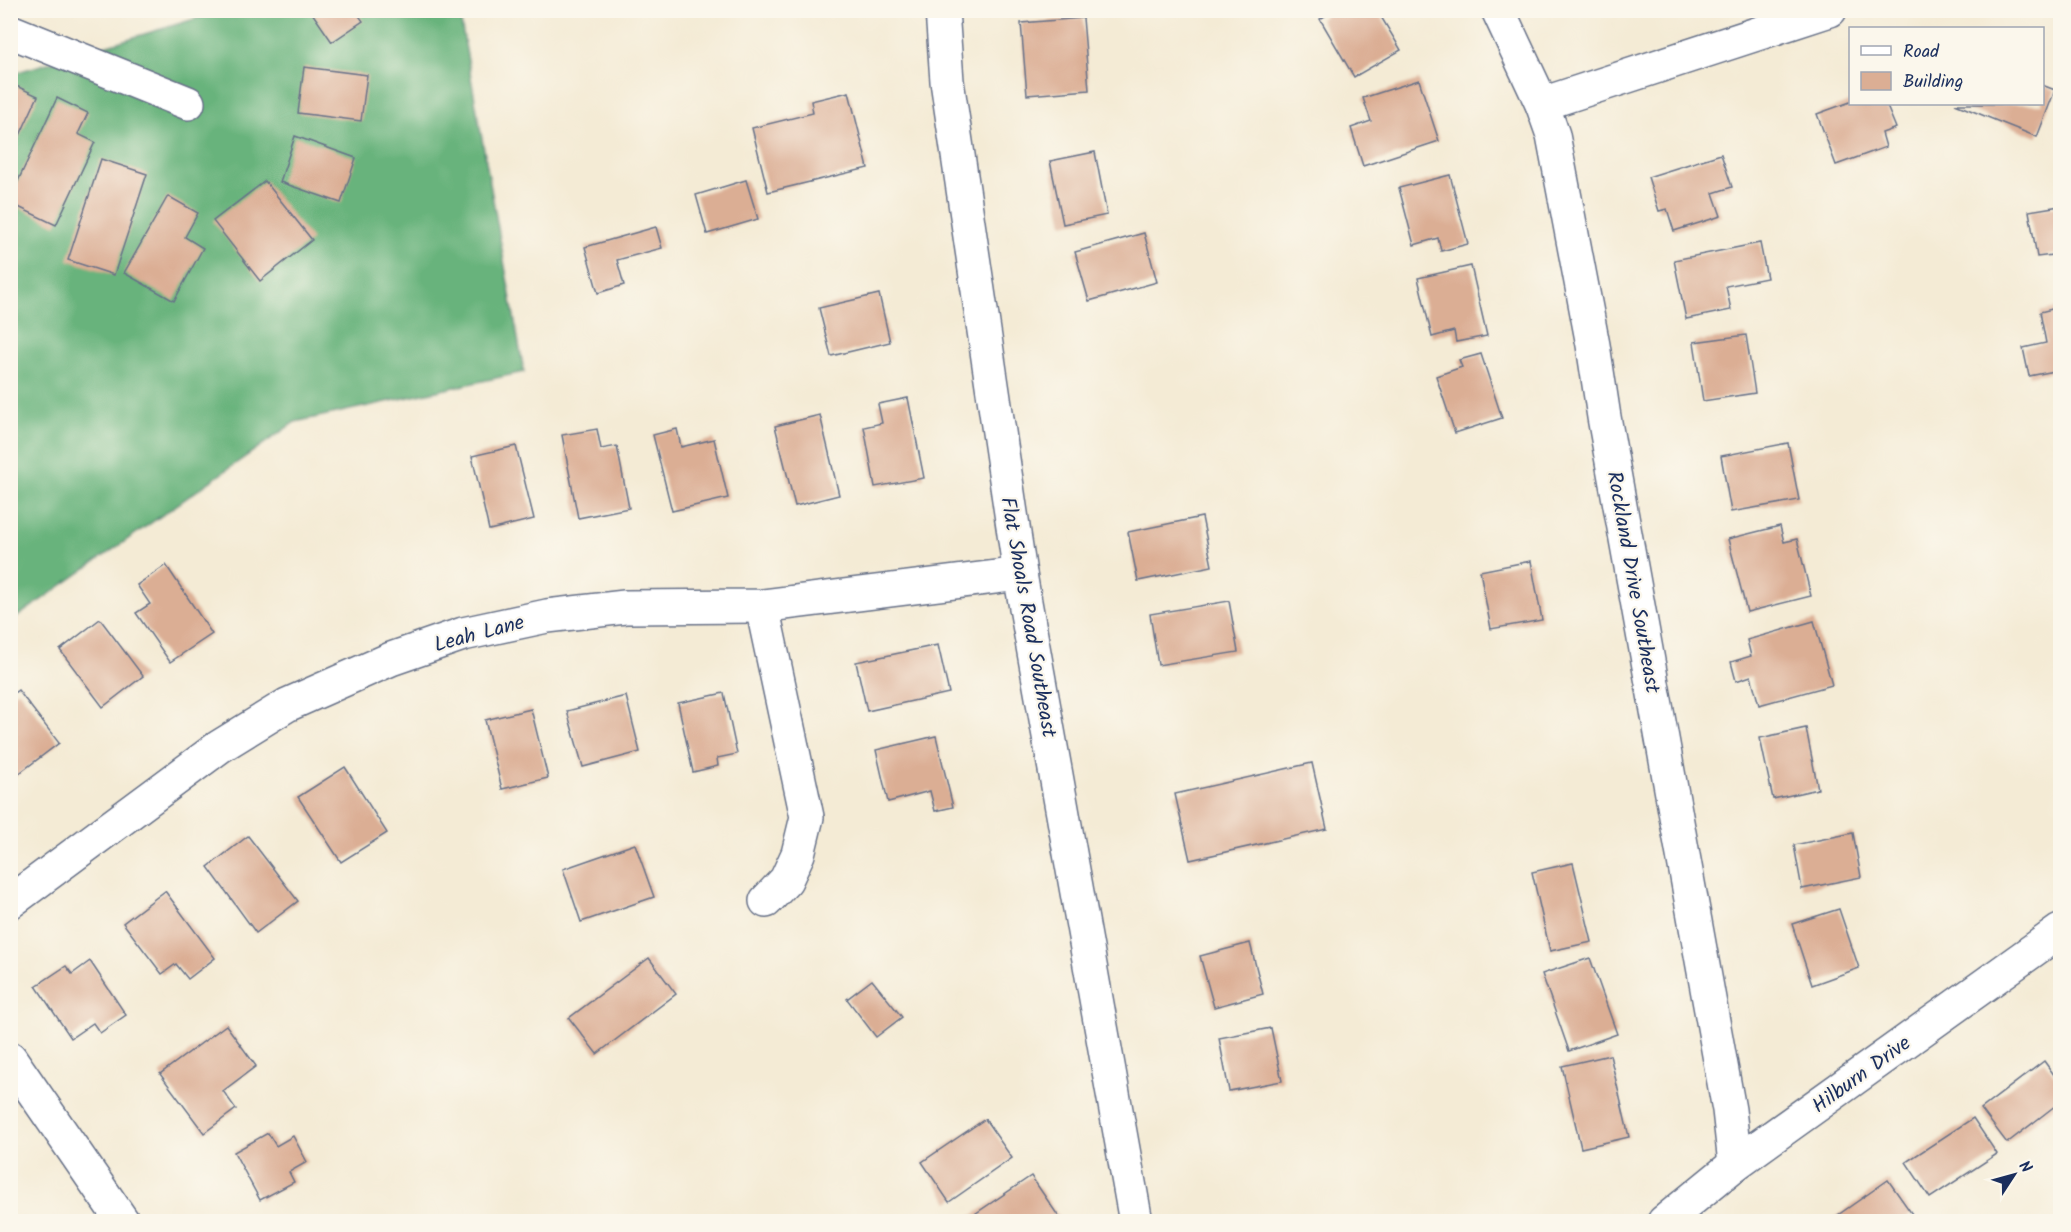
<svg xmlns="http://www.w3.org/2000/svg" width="2071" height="1232" font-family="Kalam,sans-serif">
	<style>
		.forest { fill: #67b37c; stroke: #41716d; stroke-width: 1.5 }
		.building { fill: #dbae94 }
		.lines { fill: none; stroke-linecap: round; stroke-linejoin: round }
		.minor-casing { stroke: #677188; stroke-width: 36 }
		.minor { stroke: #fff; stroke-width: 33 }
		.labels { text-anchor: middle; stroke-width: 4.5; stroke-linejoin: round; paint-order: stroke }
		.street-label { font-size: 21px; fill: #1b2f5e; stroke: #fbf7ec }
	</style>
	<rect width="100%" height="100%" fill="#fbf7ec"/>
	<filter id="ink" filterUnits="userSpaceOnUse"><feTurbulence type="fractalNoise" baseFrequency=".0167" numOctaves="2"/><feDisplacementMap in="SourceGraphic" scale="12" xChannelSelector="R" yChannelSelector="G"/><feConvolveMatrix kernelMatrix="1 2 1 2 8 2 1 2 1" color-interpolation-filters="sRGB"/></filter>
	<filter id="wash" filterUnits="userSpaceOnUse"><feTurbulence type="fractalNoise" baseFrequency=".008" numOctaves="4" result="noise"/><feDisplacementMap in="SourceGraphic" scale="24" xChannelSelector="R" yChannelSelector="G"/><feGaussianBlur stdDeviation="1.35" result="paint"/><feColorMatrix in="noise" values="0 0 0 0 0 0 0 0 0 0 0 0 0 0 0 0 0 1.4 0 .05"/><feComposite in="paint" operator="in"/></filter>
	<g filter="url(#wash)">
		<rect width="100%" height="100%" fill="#f4ebd5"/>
		<polygon class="forest" points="221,11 459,11 524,372 295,422 11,621 11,74"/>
		<g id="blocks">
			<g class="building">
				<polygon points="310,10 355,10 363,21 332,42"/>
				<polygon points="1334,10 1377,10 1401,50 1354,77 1320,19"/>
				<polygon points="1083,18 1089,90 1027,95 1021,23"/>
				<polygon points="304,67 367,75 361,121 298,113"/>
				<polygon points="1419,80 1439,141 1363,166 1351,128 1371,121 1363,98"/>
				<polygon points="10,83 38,96 10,157"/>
				<polygon points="2042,85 2055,90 2037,137 1955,104 2042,104"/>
				<polygon points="849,92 868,168 768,192 752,128 813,113 811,101"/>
				<polygon points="57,98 88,113 78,134 95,142 56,225 10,203 10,198"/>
				<polygon points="1850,102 1886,104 1896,128 1882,133 1886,147 1836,165 1817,114"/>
				<polygon points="295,136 356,158 341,203 280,182"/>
				<polygon points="1095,152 1107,215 1063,224 1050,161"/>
				<polygon points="1721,154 1732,187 1713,193 1721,216 1674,231 1667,209 1659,211 1648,177"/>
				<polygon points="101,159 147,174 114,275 68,260"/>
				<polygon points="1450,175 1468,244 1441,251 1438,238 1414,245 1399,188"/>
				<polygon points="746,180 758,219 707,234 696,195"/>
				<polygon points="265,181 312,240 260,281 213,221"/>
				<polygon points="168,196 198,213 185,237 203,248 174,301 124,273"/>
				<polygon points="2060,206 2060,254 2037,257 2029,211"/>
				<polygon points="656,227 662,248 617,260 624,285 598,293 585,247"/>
				<polygon points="1144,233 1157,282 1089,301 1075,252"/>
				<polygon points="1760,243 1767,278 1726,286 1731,310 1686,319 1674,260"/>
				<polygon points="1471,266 1487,336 1456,342 1454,331 1432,337 1418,278"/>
				<polygon points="879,294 890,342 831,356 819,308"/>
				<polygon points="2060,307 2060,370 2029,376 2023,348 2046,343 2040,312"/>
				<polygon points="1746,335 1755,393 1703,401 1694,342"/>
				<polygon points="1481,354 1502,418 1455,433 1436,376 1462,367 1459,360"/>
				<polygon points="908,398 924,478 875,487 864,427 882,423 878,404"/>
				<polygon points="820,415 839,495 795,506 775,426"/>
				<polygon points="597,429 601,449 617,446 629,508 578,518 562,435"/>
				<polygon points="677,429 681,447 714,439 728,498 672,511 653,435"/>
				<polygon points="1788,443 1799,500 1731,512 1721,456"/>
				<polygon points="516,446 534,519 489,530 472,456"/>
				<polygon points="1202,517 1212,566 1138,581 1128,532"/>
				<polygon points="1780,526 1784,542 1797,539 1811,596 1747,612 1728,539"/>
				<polygon points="1531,561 1542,620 1491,629 1480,571"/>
				<polygon points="166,565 212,634 170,662 136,613 150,604 137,585"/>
				<polygon points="1229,601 1238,652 1158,665 1150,614"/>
				<polygon points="100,619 143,676 103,707 60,650"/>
				<polygon points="1814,621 1832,685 1759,705 1751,676 1736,681 1731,662 1751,656 1747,640"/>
				<polygon points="938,645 949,693 867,711 856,662"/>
				<polygon points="18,690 59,743 13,778 10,774 10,696"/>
				<polygon points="724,693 737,754 717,758 718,766 693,772 678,703"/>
				<polygon points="626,696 640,752 583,767 567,711"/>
				<polygon points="531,709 548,778 502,789 485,720"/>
				<polygon points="1806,728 1818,789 1773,799 1760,738"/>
				<polygon points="936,736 953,807 935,811 930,791 888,802 876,750"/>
				<polygon points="1312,763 1327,829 1190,860 1175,794"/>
				<polygon points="345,767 387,833 341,862 298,797"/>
				<polygon points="1853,833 1861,877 1802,889 1794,845"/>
				<polygon points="248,836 298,901 256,933 208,867"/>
				<polygon points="635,844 654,897 581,922 563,869"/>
				<polygon points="1573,863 1592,942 1550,951 1532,872"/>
				<polygon points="165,891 215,958 188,979 176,964 162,974 123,923"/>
				<polygon points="1839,909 1859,968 1812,985 1792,924"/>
				<polygon points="1250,943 1263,994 1214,1007 1200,956"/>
				<polygon points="649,958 676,994 597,1054 569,1018"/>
				<polygon points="1590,958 1617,1034 1569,1051 1542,974"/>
				<polygon points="90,961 126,1015 100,1033 93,1023 71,1038 36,986 66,966 72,974"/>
				<polygon points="872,980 902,1017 876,1037 847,999"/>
				<polygon points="226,1025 256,1066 223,1091 236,1109 204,1133 160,1074"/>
				<polygon points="1271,1028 1282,1081 1229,1091 1219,1038"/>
				<polygon points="1610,1055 1629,1137 1581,1148 1562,1066"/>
				<polygon points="2044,1061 2060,1083 2060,1102 2007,1143 1981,1109"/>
				<polygon points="1973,1118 1997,1154 1930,1198 1906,1162"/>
				<polygon points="985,1119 1012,1158 949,1202 922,1162"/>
				<polygon points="268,1133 276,1146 293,1136 307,1162 289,1172 294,1182 260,1200 234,1152"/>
				<polygon points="1031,1176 1059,1217 1052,1222 963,1222"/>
				<polygon points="1888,1180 1912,1214 1901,1222 1828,1222"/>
			</g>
		</g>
	</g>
	<g filter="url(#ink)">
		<use href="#blocks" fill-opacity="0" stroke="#677188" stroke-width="1.5"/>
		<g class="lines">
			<defs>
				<g id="minor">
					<polyline points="942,10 947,81 1020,574 1136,1222"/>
					<polyline points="1498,10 1542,104 1553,135 1593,345 1604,417 1729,1110 1735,1164"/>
					<polyline points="10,31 188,103"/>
					<polyline points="1542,104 1830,10"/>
					<polyline points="762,606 807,817 798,854 786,880 766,901"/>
					<polyline points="10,902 219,747 287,705 391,659 463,634 547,616 625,607 762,606 1020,574"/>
					<polyline points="10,1058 123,1222"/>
					<polyline points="1664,1222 1735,1164 2060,931"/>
				</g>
			</defs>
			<use href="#minor" class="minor-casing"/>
			<use href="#minor" class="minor"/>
		</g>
	</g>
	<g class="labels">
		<g class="street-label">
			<text transform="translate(1634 582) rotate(80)" y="7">Rockland Drive Southeast</text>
			<text transform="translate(1029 617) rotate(80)" y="7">Flat Shoals Road Southeast</text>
			<text transform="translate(479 633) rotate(-15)" y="7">Leah Lane</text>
			<text transform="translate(1861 1074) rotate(-36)" y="7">Hilburn Drive</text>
		</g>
	</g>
	<rect width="2071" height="1232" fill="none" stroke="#fbf7ec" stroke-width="36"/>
	<rect x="1849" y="27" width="195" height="78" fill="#fbf7ec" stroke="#a1a7b3" stroke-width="1.5"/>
	<rect x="1861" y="46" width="30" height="9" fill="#ffffff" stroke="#a1a7b3" stroke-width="1.5"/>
	<text x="1903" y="57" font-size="18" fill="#1b2f5e">Road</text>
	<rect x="1861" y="72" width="30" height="18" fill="#dbae94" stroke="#a1a7b3" stroke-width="1.5"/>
	<text x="1903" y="87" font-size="18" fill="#1b2f5e">Building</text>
	<g transform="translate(2014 1175) rotate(54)" stroke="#fbf7ec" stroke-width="4.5" paint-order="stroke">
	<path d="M0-4.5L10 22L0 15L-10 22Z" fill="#1b2f5e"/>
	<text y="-9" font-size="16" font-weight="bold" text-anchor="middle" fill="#1b2f5e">N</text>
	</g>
</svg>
